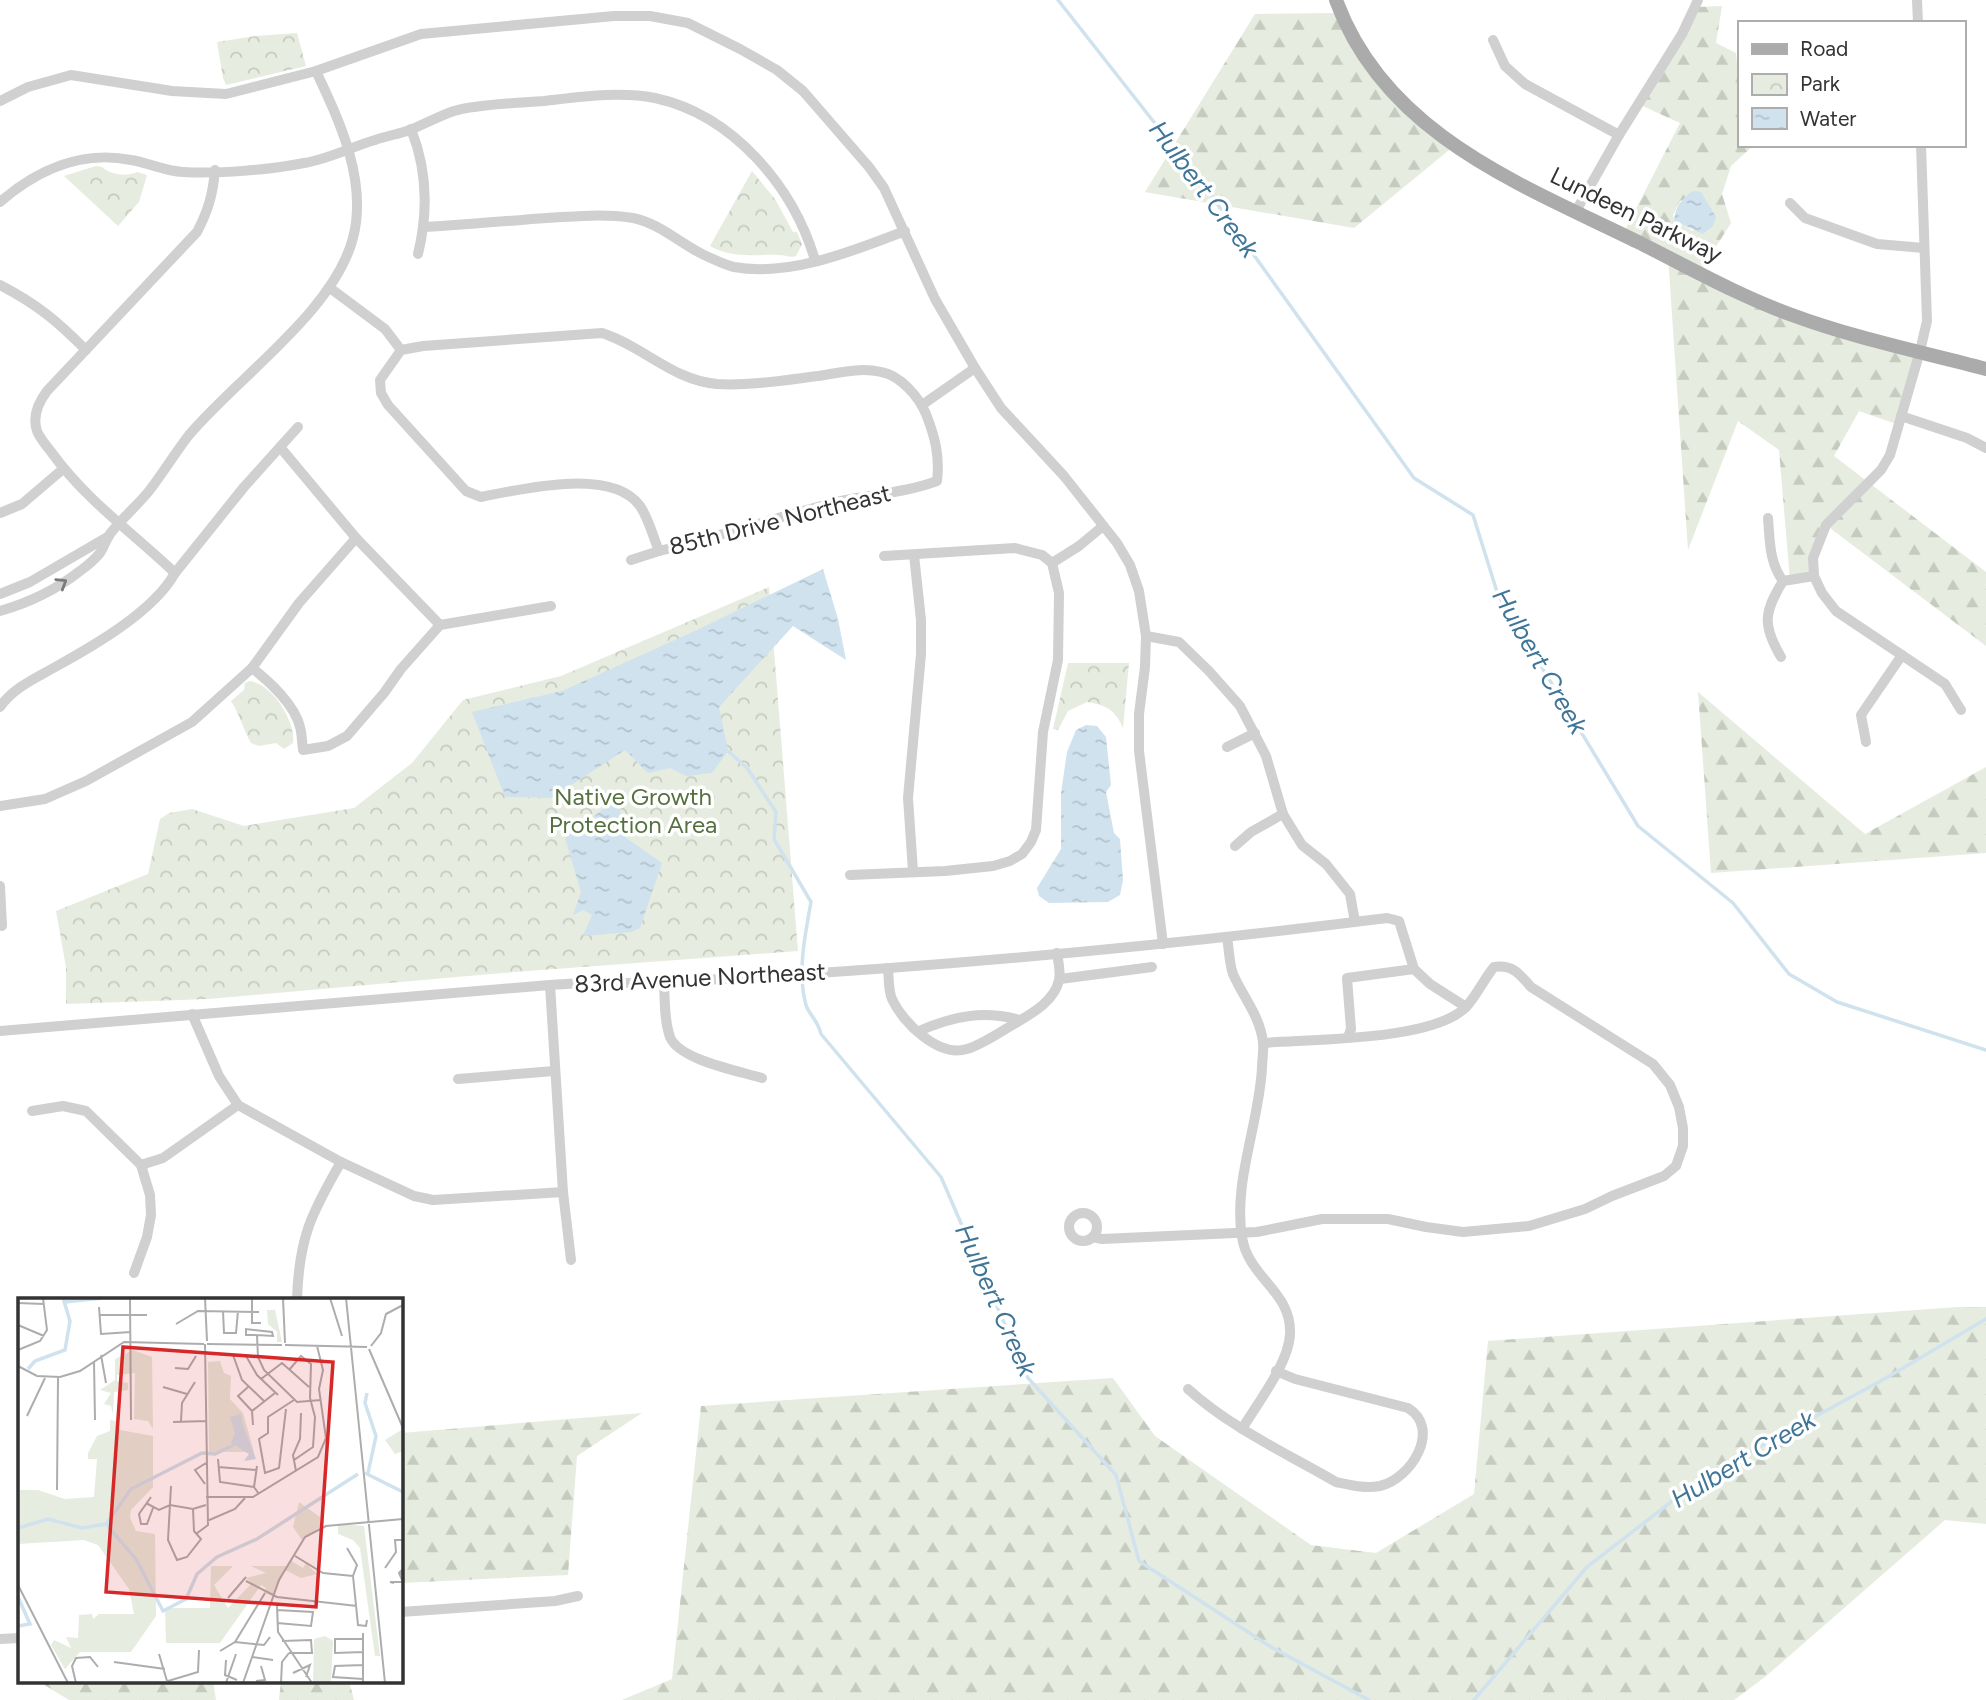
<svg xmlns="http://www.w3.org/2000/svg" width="1986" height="1700" font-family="Figtree,sans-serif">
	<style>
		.forest { fill: url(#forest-firs); fill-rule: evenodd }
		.park { fill: url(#park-crowns) }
		.water { fill: url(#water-ripples) }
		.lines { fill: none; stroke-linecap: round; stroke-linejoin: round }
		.stream { stroke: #cfe2ee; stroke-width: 3.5 }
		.minor { stroke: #d0d0d0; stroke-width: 10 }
		.major { stroke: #ababab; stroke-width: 14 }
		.oneway { stroke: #7a7a7a }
		.labels { text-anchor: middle; stroke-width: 7; stroke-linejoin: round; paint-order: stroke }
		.street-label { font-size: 24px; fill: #333; stroke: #fff }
		.park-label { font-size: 24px; fill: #56703f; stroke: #fff }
		.water-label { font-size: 26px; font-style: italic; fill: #3f7597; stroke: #fff }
		.inset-river { fill: none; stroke: #cfe2ee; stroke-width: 3.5 }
		.inset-road { fill: none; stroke: #adadad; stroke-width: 2 }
		.view { fill: #d62828; fill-opacity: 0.15; stroke: #d62828; stroke-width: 3.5 }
		.inset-edge { fill: none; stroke: #333; stroke-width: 3.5 }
	</style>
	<defs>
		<pattern id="forest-firs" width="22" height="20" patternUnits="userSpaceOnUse" patternTransform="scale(1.75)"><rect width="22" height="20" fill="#e6ecdf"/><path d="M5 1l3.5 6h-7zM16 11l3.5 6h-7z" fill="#c6cbc0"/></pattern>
		<pattern id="park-crowns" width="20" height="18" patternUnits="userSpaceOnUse" patternTransform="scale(1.75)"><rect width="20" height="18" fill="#e6ecdf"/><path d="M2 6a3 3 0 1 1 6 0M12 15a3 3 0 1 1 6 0" fill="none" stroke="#c6cbc0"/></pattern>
		<pattern id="water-ripples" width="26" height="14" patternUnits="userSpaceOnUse" patternTransform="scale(1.75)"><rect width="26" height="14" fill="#cfe2ee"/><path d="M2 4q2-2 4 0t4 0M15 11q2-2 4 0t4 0" fill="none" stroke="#b2c2cd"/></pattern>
	</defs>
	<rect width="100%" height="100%" fill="#fff"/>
	<g class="forest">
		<path d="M 1722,6 L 1716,43 L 1736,53 L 1739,83 L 1739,145 L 1754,145 L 1731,166 L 1722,194 L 1731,223 L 1700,272 L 1757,300 L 1920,351 L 1899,425 L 1859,411 L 1834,456 L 1986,572 L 1986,646 L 1826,525 L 1814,576 L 1790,580 L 1779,450 L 1738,421 L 1688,550 L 1668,256 L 1623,234 L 1680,123 L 1636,103 L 1697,7 ZM 1701,193 L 1708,205 L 1693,231 L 1684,225 L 1675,224 L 1673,215 L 1680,201 Z"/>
		<polygon points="1341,13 1367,58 1454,146 1354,228 1145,192 1255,14"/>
		<polygon points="1698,692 1865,834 1986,767 1986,853 1711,873"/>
		<polygon points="1958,1307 1986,1307 1986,1524 1945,1520 1765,1677 1734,1700 622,1700 672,1679 701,1406 1113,1378 1155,1436 1311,1545 1376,1553 1474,1494 1488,1341"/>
		<polygon points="642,1413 577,1456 568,1575 401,1583 401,1433"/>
		<polygon points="38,1681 213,1681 216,1700 69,1700"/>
		<polygon points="281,1681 349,1681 354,1700 279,1700"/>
	</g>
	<g class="park">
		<polygon points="297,33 306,66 226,85 223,78 217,42 255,36"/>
		<path d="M 96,166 L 102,167 C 111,175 127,177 137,172 L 147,175 L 139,202 L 118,226 L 64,176 Z"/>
		<path d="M 752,171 L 775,199 L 793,232 L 797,232 L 802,244 L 796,256 C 789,258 786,255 779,255 C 754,254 733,259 710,246 Z"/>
		<polygon points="769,587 798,951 502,973 208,999 66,1004 66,967 56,911 148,874 160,819 169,813 192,809 244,826 354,808 412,763 463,700 561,676"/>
		<path d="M 1068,663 L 1129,663 L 1123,728 C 1116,711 1107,705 1087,702 L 1068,711 L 1058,730 L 1053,729 Z"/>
		<path d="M 250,681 C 272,684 296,721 293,743 L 284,749 L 276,743 L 259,746 L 251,743 C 243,729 240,715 231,701 L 244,690 L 245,683 Z"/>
	</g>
	<g class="water">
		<path d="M 1692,191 L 1701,192 L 1716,217 L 1713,226 L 1703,234 L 1684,225 L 1674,224 C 1674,208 1680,201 1692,191 Z"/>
		<polygon points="823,569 838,619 846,660 793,626 719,707 728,751 712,773 686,776 670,768 648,773 625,750 551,798 505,797 472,712 562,691 697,630"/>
		<polygon points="1086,725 1097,726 1106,737 1111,785 1106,792 1114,833 1120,839 1123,880 1120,895 1108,902 1049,903 1039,896 1037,888 1061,849 1061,793 1067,752 1076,730"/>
		<polygon points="618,798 625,837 662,863 640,928 631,932 583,936 592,915 583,910 573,915 581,892 565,838"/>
	</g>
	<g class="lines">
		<g class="stream">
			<polyline points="1058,0 1205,187 1414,478 1473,515 1498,595 1638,826 1733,903 1789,974 1837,1002 1986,1050"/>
			<path d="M 728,751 L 747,768 L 776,812 L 774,839 L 811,902 C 805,935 797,973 806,1005 C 809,1015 818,1020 821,1034 L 941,1177 L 1028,1378 L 1116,1475 L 1139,1561 L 1271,1647 L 1369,1700"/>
			<polyline points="1474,1700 1587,1567 1702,1478 1886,1378 1986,1319"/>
		</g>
		<g class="minor">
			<polyline points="1917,0 1918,23"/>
			<polyline points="1493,40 1505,66 1525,84 1619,135"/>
			<polyline points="0,101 28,87 71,75 172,91 226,94 316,71 421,34 614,16 650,16 688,23 740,49 777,70 803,91 869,167 884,188 935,299 975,368 1001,408 1064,476 1117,543 1130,565 1139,591 1146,636 1145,667 1139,714 1139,751 1163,944"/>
			<path d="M 411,129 C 427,169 428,213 418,254"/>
			<path d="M 0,202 C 37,170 82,150 131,160 C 149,163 165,171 183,172 C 218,174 269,170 304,163 C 329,159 351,147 375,140 C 386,136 399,134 410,130 C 425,124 439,116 454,111 C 478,104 518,103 544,101 C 580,97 619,91 655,98 C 733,115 793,186 815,260"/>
			<polyline points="1790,203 1805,218 1877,244 1924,248"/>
			<polyline points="1576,211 1619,135 1682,34 1698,0"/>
			<path d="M 425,227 C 461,225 496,222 532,219 C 565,217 600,213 633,218 C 659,223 681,244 704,255 C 713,259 725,265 734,267 C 790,277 853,251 905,231"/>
			<path d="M 0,285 C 37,304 57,321 86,350"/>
			<path d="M 330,288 L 385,329 L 401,350 L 380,380 L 381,393 L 388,405 L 466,491 L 481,497 C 521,489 612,467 640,506 C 649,519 653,537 659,551 C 719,537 777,517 836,502 C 870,494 905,493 937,481 C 940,456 935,437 926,414 C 919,397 900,375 881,372 C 860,367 838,373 818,376 C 786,380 749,386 717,384 C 672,380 643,346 602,333 L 423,346 L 401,350"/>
			<polyline points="922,405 975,368"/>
			<polyline points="1901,416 1967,438 1986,448"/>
			<polyline points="280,447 356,538 440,625"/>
			<polyline points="0,513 22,504 63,469"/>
			<path d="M 1768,518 C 1770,541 1769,562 1783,581 C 1764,612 1762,625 1781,657"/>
			<polyline points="884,556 1015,548 1042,555 1052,563 1079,546 1103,526"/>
			<polyline points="631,560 659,551"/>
			<path d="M 175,573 C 133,533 86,500 52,453 C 47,446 40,439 37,431 C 32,416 38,403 47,391 L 197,232 C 208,211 213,194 215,170"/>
			<polyline points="1814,576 1813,558 1826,525 1881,470 1890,455 1920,351 1927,321 1921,145"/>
			<polyline points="1783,581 1814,576 1822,593 1836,611 1945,684 1961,710"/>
			<polyline points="0,594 30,582 109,536"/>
			<path d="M 0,611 C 28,603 57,589 80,571 C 87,566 95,559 100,553 C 104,547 106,540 110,534 C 121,519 137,506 149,491 C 163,473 175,453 189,435 C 238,377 334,311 353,238 C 368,181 339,120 316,71"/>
			<polyline points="1146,636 1179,642 1209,671 1240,706 1266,756 1283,814 1302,845 1326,864 1350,894 1355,922"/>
			<path d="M 252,668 C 269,681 295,705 300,727 C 302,734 302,742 303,750 L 328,746 L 347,736 L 384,693 L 401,669 L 440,625 L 551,606"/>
			<path d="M 0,707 C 14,687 36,678 57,666 C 95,645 154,611 175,573 L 244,487 L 298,427"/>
			<polyline points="1866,742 1861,715 1902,655"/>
			<polyline points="1227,747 1255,733"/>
			<polyline points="0,806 45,799 86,781 192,722 252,668 299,603 356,538"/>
			<polyline points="1235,846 1251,832 1283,814"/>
			<polyline points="913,871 908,798 921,654 921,620 914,555"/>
			<polyline points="850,875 945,871 993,866 1010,861 1022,854 1031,842 1036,830 1043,732 1058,660 1059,593 1052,563"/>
			<polyline points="0,886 2,926"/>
			<path d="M 1227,937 C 1229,948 1229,963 1233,974 C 1243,997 1260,1016 1263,1042 C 1264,1050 1262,1060 1262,1068 C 1259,1124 1233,1182 1242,1237 C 1248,1278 1292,1291 1290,1334 C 1289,1363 1257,1404 1242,1429"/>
			<path d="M 888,968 C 889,978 888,990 892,999 C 903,1023 939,1058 967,1049 C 983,1044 1000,1032 1014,1024 C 1031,1014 1055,1001 1059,980 C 1061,972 1058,961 1057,953"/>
			<polyline points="1060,979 1152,967"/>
			<path d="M 664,983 C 665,1000 664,1020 670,1037 C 679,1060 739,1071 762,1078"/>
			<polyline points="550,985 563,1192 571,1260"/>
			<polyline points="192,1014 219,1076 238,1105 341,1162 414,1196 433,1200 563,1192"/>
			<path d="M 0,1031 L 550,985 C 589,982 628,984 667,982 C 907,970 1148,948 1387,918 L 1399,921 L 1414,969 L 1430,984 L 1466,1007"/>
			<path d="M 919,1031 C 954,1016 983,1010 1020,1020"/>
			<polyline points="1348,1037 1351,1029 1347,978 1414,969"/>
			<polyline points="458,1079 554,1071"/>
			<polyline points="32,1111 63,1106 86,1111 141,1165 150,1195 151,1215 147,1237 134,1273"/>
			<polyline points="141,1165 163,1158 238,1105"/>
			<circle cx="1083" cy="1227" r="14"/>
			<path d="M 1093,1237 L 1102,1239 L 1257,1232 L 1322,1219 L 1388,1219 L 1426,1227 L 1463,1232 L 1529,1226 L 1585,1209 L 1612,1196 L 1664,1176 L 1676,1166 L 1683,1146 L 1683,1128 L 1679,1107 L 1670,1085 L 1653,1064 L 1531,987 C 1520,974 1512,964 1494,967 C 1484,979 1477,995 1466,1007 C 1433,1041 1312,1039 1263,1043"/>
			<path d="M 297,1299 C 299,1238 311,1214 341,1162"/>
			<path d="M 1188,1389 C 1231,1428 1286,1453 1336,1482 C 1350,1485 1365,1489 1380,1486 C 1411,1479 1442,1429 1408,1408 L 1295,1379 L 1276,1371"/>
			<polyline points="401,1612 555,1601 578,1596"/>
			<polyline points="0,1639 19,1638"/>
		</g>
		<path class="major" d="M 1336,0 C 1385,134 1520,184 1638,242 C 1688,267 1739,296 1792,315 C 1854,338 1922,352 1986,369"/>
	</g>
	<defs><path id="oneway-chevron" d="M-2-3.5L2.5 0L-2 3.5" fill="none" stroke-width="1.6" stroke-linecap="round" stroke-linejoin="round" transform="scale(1.75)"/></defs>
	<use class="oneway" href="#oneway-chevron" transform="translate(62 583) rotate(-32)"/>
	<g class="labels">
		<g class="street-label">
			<text transform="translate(1636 215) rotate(26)" y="8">Lundeen Parkway</text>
			<text transform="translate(780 520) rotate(-14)" y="8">85th Drive Northeast</text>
			<text transform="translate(700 978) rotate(-3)" y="8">83rd Avenue Northeast</text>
		</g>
		<g class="park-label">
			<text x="633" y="805">Native Growth<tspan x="633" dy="28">Protection Area</tspan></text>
		</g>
		<g class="water-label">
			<text transform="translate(1204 189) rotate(53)" y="9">Hulbert Creek</text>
			<text transform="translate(1540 661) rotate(60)" y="9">Hulbert Creek</text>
			<text transform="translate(996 1300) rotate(66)" y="9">Hulbert Creek</text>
			<text transform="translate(1743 1459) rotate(-31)" y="9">Hulbert Creek</text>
		</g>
	</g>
	<g transform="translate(18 1298)">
		<rect width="385" height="385" fill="#fff"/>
		<path d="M 115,52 L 134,59 L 135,131 L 130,123 L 116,121 L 117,75 L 99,77 L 99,83 L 110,85 L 110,92 L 96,94 L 95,117 L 93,108 L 86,106 L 93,95 L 82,92 L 97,82 L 97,61 ZM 92,122 L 99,123 L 102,132 L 135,138 L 135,189 L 113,212 L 112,220 L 118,233 L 137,236 L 138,318 L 113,354 L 62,354 L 47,371 L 33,347 L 36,342 L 53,350 L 48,339 L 60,340 L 61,317 L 74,316 L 75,321 L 81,316 L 116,316 L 111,291 L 80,247 L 66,242 L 0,246 L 0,192 L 20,192 L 47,201 L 76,199 L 79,161 L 70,161 L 70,155 L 79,138 L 92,133 ZM 281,204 L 302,219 L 302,229 L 284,242 L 275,229 ZM 320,226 L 346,228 L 362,358 L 357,358 L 342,250 L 335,242 L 320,236 ZM 272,262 L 285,270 L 288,265 L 299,276 L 283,280 L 267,272 L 255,298 L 246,295 L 248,290 L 243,287 L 202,345 L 148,345 L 147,310 L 192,310 L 193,268 L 215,268 L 196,287 L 210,310 L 234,285 L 228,280 L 248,275 L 233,268 L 269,268 Z" fill="#e6ecdf"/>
		<path d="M 249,12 L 257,12 L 264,44 L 259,44 L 259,34 L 250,26 ZM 202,63 L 206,75 L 213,78 L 212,101 L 225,115 L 236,154 L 191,154 L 190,64 ZM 385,131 L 385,153 L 377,156 L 367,142 ZM 307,338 L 315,343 L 313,385 L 295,385 L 296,341 Z" fill="#e6ecdf"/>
		<path d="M 223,116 L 225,127 L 238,161 L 226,163 L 231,156 L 213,145 L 217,135 L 212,119 Z" fill="#cfe2ee"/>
		<path class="inset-river" d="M 47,4 L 84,0M 10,71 L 17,63 L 47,52 L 52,23 L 45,0M 349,95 L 347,105 L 358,138 L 350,175M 347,175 L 385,194M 89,225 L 113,191 L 184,155 L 197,156 L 216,147M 0,230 L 30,221 L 64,230 L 88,226 L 118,261 L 145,313 L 168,301 L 179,276 L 199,259 L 239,241 L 340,176M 0,299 L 12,326 L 0,328"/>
		<path class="inset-road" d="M 112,0 L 113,122M 187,0 L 189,43M 234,0 L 234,25 L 243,25M 265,0 L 267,45M 312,0 L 324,38M 328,0 L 367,385M 0,5 L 26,6M 81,9 L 83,36 L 113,34M 205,13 L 206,35 L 218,35 L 220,13M 82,17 L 129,17M 158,26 L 180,13 L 241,14M 0,27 L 26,38M 239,37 L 228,37 L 228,31 L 254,34 L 255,38 L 239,37 L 240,59 L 246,72 L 279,104 L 303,102M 189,46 L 264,47M 267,47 L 349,49M 353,48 L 363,35 L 368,16 L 385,7M 351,51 L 385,130M 0,52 L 22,43 L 29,32 L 25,0M 201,56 L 228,58 L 239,77 L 260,97M 83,57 L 88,85M 215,57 L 224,82 L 246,103M 76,64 L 77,122M 0,68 L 19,78 L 42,79 L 62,73 L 106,44 L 186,46M 157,70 L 170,71 L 178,58M 271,72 L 283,58 L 293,66 L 292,100 L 297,119 L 295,149 L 276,162M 243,81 L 264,65 L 291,89M 145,89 L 169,96M 230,89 L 220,98 L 234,113 L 235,127M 268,111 L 261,170 L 247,175 L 241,141 L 250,135 L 250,119 L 276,102M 234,113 L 257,95M 9,118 L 27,80M 163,123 L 164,105 L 177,84M 155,124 L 189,123M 200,161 L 202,184 L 236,189M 239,168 L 236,189 L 241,196M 200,169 L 239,172M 278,173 L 275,157 L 282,141 L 283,115M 187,186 L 177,172 L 188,165M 153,188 L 150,242 L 159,262 L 169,259 L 183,241 L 176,233 L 175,211M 39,192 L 40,80M 133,199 L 121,216 L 123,226 L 129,226 L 135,210M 188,199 L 235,199 L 300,159 L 308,140 L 301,91 L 305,72 L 299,48M 128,205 L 141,212 L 152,207 L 175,211 L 188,207M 189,223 L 217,211 L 227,200M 178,236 L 190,227 L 187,46M 329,250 L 339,267 L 335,278 L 340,327 L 348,328 L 349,322M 277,258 L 305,275 L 335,278M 367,270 L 378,254 L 377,242 L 385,242M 228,283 L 259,299 L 339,308M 376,285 L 372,284 L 385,284 L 381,275 L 383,273 L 383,277M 0,287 L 50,385M 385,297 L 385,327M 210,300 L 228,279M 259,307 L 260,334 L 294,385M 259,312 L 295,314 L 293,328 L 259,325M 345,341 L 317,341 L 317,355 L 345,354M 264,343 L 293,342 L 294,355 L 271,355M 217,344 L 246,347 L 252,339M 202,353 L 217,344 L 247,295M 141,356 L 149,383M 234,359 L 255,362M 208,362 L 207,377 L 219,382M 96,364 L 147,371M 275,375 L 292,367 L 288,379M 345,381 L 315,379 L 317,368 L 345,367M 150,383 L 180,374 L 181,352M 238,383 L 247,382 L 243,368M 58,385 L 54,368 L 58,360 L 72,359 L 80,369M 208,385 L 218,356M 225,385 L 261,282 L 287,239 L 308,228 L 385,221M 263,385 L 264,364 L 271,355M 345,385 L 345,335"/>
		<path class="view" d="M 105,49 L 315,64 L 298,309 L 88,294 Z"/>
		<rect width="385" height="385" class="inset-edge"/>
	</g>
	<rect x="1738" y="21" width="228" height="126" fill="#ffffff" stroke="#adadad" stroke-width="2"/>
	<rect x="1752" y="44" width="35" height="10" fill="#ababab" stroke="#adadad" stroke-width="2"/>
	<text x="1800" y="56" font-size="21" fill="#333333">Road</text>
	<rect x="1752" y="74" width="35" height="21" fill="url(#park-crowns)" stroke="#adadad" stroke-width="2"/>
	<text x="1800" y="91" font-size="21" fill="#333333">Park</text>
	<rect x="1752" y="108" width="35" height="21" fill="url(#water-ripples)" stroke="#adadad" stroke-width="2"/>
	<text x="1800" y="126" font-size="21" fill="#333333">Water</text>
</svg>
